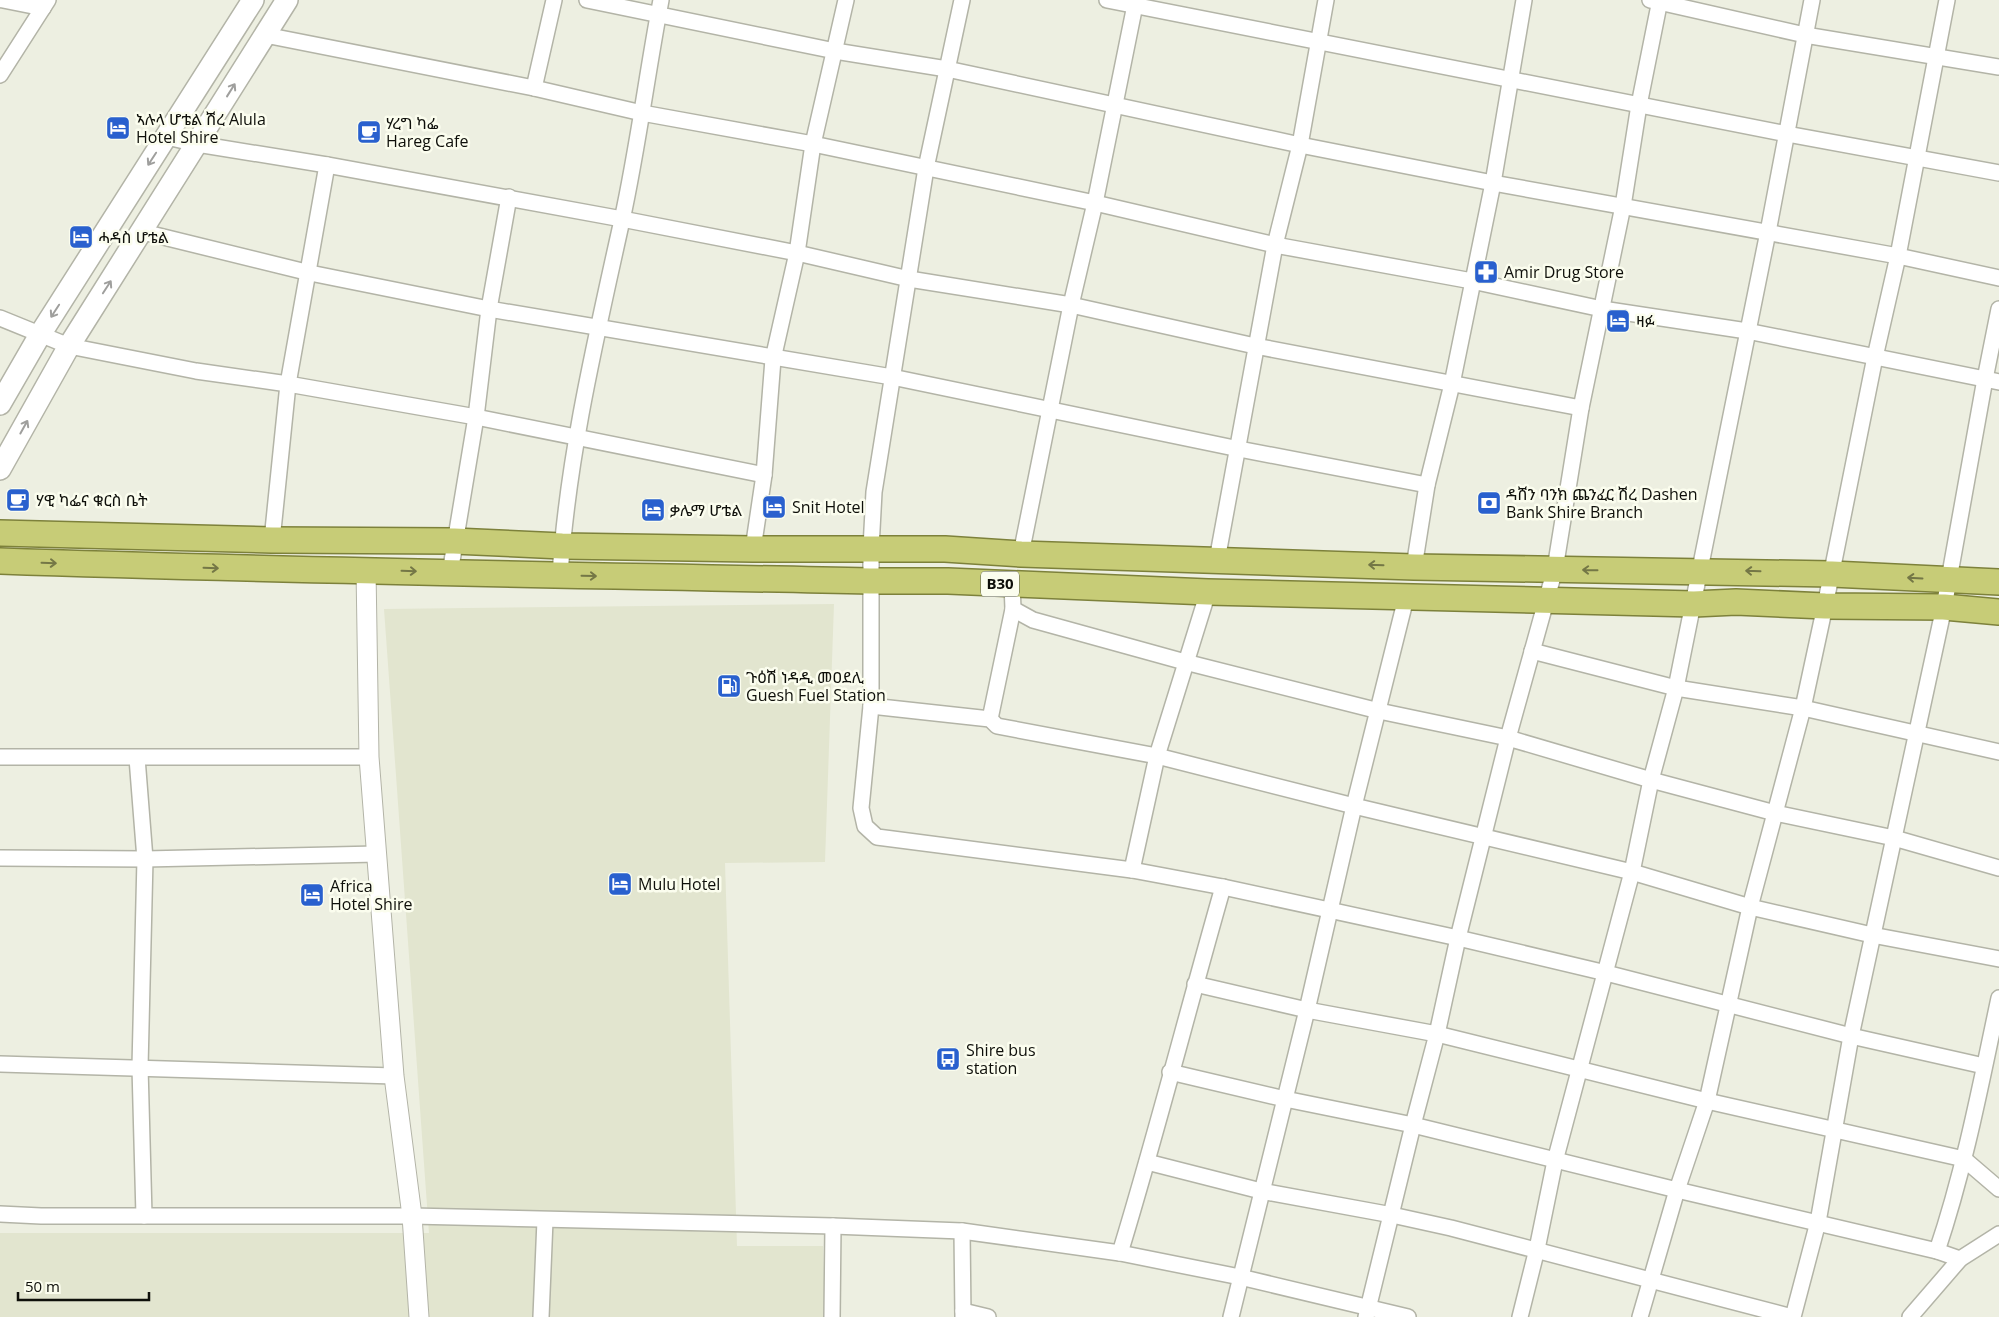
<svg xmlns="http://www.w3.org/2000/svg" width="1999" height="1317" font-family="'Open Sans','Noto Sans Ethiopic',sans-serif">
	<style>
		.built { fill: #e2e5cf }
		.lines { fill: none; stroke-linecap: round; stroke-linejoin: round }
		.minor-casing { stroke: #b3b4a7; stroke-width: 18 }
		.tertiary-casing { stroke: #b3b4a7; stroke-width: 21 }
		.secondary-casing { stroke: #b3b4a7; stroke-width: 24 }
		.trunk-casing { stroke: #7d813b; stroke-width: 28 }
		.minor { stroke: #fff; stroke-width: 15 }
		.tertiary { stroke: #fff; stroke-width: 19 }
		.secondary { stroke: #fff; stroke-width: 21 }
		.trunk { stroke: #c7cc77; stroke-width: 25 }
		.oneway { stroke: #9f9f9d }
		.oneway2 { stroke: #747746 }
		.labels { text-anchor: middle; stroke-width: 5; stroke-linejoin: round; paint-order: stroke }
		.shield { fill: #fbfdee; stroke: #55564e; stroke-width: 1 }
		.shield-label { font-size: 15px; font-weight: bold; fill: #0e0f0a }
		.poi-label { font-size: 16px; fill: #0e0f0a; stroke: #fbfdee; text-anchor: start }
	</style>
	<rect width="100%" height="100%" fill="#edefe1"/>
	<polygon class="built" points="834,604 825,862 725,863 737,1246 823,1246 825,1317 0,1317 0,1233 429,1233 384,609"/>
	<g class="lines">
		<defs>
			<g id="minor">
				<polyline points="3,0 43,8"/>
				<polyline points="587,0 835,51 947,69 1300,145 1493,183 1898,256 1999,278"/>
				<polyline points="962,0 926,168 874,492 871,548 871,706 861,808 865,826 877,837 1132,870 1223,887 1458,938 1606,973 1851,1036 1984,1066"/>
				<polyline points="1107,0 1787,134 1999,173"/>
				<polyline points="1650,0 1805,35 1999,67"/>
				<polyline points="265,35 534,88 642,113 813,144 1095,203 1275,245 1472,281 1602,309 1747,331 1999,382"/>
				<polyline points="0,75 48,0"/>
				<polyline points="534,88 554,0"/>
				<polyline points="167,137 197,144 327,165 622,219 797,253 909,279 1071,305 1255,346 1581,408"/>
				<polyline points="143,232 310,273 489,309 892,377 1239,449 1427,485"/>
				<polyline points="0,318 69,346 196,371 288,384 476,417 764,475"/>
				<polyline points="272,540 288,384 327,165"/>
				<polyline points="753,549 764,475 773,359 797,253 813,144 846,0"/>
				<polyline points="1021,554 1071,305 1095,203 1136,0"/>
				<polyline points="1217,560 1275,245 1300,145 1326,0"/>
				<polyline points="1414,567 1427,485 1452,384 1493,183 1524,0"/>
				<polyline points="450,573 476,417 489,309 509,197"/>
				<path d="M 560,575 C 568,455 596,338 622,220 C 638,147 647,73 661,0"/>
				<polyline points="1013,609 1033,620 1185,662 1379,711 1508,738 1651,780 1775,813 1894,838 1999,868"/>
				<polyline points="1532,651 1676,688 1803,708 1999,752"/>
				<polyline points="871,706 990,719 997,726 1157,756 1354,806 1632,872 1750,907 1872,935 1999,959"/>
				<polyline points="990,719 1013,609 1012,584"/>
				<polyline points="0,757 369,757"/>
				<polyline points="137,758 145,859 140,1067 144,1216"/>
				<polyline points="0,858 145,859 377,854"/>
				<polyline points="1132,870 1157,756 1208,592"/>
				<polyline points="1195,984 1307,1010 1437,1034 1707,1101 1964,1159 1999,1189"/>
				<polyline points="0,1064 394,1076"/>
				<polyline points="1170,1072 1285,1099 1413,1125 1677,1190 1937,1251 1960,1259"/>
				<polyline points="1147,1162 1261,1191 1392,1215 1451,1228 1792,1317"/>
				<polyline points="0,1214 41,1216 412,1216 833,1226 962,1231 1120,1253 1240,1277 1408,1317"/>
				<polyline points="962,1231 963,1317"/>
				<path d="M 1937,1251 C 1965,1168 1981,1083 1999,998"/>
				<path d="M 1120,1253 C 1157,1132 1188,1009 1223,887"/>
				<polyline points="963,1311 988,1317"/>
				<polyline points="541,1317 545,1220"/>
				<polyline points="832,1317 833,1226"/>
				<polyline points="1231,1317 1307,1010 1354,806 1406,598"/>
				<polyline points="1366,1317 1413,1125 1437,1034 1458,938 1508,738 1555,569 1581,408 1623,206 1639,105 1660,0"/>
				<polyline points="1520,1317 1537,1249 1555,1161 1632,872 1651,780 1676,688 1768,232 1812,0"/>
				<polyline points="1640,1317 1677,1190 1707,1101 1750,907 1803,708 1825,606 1875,357 1898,256 1947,0"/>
				<polyline points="1793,1317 1818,1222 1851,1036 1944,607 1985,379 1999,309"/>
				<polyline points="1910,1317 1960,1259 1999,1234"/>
			</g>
			<polyline id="tertiary" points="366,570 369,757 394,1076 412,1216 419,1317"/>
			<g id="secondary">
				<polyline points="0,404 41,333 253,0"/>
				<polyline points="0,469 69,346 287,0"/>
			</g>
			<g id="trunk">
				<polyline points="0,533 272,540 454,541 562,546 753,549 945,549 1021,554 1414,567 1832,574 1999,582"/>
				<path d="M 0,561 C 290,571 580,575 870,581 L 948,581 L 1208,592 L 1694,604 L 1736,602 L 1825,606 L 1944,607 L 1999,612"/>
			</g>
		</defs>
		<use href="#minor" class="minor-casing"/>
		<use href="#tertiary" class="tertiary-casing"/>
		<use href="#secondary" class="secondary-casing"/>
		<use href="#trunk" class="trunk-casing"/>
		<use href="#minor" class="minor"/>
		<use href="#tertiary" class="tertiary"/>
		<use href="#secondary" class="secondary"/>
		<use href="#trunk" class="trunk"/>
	</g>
	<defs><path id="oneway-shaft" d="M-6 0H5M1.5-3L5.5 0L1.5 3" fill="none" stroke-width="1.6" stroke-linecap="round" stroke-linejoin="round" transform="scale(1.25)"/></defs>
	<g class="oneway">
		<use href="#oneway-shaft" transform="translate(231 90) rotate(-58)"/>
		<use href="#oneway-shaft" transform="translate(152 159) rotate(123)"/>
		<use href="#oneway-shaft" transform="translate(107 287) rotate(-57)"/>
		<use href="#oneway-shaft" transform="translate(55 311) rotate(123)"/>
		<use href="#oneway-shaft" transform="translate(24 427) rotate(-61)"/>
	</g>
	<g class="oneway2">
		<use href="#oneway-shaft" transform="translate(49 563) rotate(2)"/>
		<use href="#oneway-shaft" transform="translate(1376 565) rotate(-178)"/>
		<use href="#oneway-shaft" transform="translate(211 568) rotate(2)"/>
		<use href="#oneway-shaft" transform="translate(1590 570) rotate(-179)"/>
		<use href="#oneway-shaft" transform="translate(409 571) rotate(2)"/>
		<use href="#oneway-shaft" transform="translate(1753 571) rotate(-178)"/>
		<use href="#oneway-shaft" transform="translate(589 576) rotate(1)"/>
		<use href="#oneway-shaft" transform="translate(1915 578) rotate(-177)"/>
	</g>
	<defs>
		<symbol id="hotel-square" viewBox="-11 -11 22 22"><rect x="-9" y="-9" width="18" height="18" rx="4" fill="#2960ce" stroke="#fbfdee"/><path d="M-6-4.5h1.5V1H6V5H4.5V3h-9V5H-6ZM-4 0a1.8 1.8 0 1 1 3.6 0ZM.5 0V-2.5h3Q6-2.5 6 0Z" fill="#fff"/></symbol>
		<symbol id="cafe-square" viewBox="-11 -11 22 22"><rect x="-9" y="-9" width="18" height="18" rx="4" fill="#2960ce" stroke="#fbfdee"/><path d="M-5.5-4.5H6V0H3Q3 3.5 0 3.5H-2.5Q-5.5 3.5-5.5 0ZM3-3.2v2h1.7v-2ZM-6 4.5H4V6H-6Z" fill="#fff"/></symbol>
		<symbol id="pharmacy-square" viewBox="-11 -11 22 22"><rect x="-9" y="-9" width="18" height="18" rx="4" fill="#2960ce" stroke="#fbfdee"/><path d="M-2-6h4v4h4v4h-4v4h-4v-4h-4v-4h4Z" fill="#fff"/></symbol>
		<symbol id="bank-square" viewBox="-11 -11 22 22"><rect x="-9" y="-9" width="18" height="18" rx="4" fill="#2960ce" stroke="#fbfdee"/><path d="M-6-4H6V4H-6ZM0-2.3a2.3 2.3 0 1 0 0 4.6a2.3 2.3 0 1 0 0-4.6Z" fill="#fff"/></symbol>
		<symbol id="fuel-square" viewBox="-11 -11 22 22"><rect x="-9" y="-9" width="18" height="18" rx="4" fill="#2960ce" stroke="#fbfdee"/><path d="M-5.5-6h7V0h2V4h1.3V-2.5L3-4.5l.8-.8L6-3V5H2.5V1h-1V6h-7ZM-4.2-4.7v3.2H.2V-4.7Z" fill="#fff"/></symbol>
		<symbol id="bus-square" viewBox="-11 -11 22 22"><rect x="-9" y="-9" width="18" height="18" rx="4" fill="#2960ce" stroke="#fbfdee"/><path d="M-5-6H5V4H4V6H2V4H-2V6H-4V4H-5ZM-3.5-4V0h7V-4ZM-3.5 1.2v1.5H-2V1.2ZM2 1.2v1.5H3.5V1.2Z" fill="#fff"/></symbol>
	</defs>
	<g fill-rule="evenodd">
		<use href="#hotel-square" x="104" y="114" width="28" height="28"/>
		<use href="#cafe-square" x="355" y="118" width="28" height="28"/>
		<use href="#hotel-square" x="67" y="223" width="28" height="28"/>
		<use href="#pharmacy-square" x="1472" y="258" width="28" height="28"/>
		<use href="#hotel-square" x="1604" y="307" width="28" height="28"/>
		<use href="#cafe-square" x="4" y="486" width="28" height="28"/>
		<use href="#bank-square" x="1475" y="489" width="28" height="28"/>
		<use href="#hotel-square" x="760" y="493" width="28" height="28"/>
		<use href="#hotel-square" x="639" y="496" width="28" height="28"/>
		<use href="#fuel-square" x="715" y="672" width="28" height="28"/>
		<use href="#hotel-square" x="606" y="870" width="28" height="28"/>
		<use href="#hotel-square" x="298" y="881" width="28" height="28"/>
		<use href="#bus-square" x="934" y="1045" width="28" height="28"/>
	</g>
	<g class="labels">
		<rect class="shield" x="981" y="571.5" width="38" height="25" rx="4"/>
		<g class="shield-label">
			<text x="1000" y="589">B30</text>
		</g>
		<g class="poi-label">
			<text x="136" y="125">ኣሉላ ሆቴል ሽረ Alula<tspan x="136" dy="18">Hotel Shire</tspan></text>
			<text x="386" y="129">ሃረግ ካፌ<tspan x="386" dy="18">Hareg Cafe</tspan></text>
			<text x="98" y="243">ሓዳስ ሆቴል</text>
			<text x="1504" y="278">Amir Drug Store</text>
			<text x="1636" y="327">ዛፉ</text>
			<text x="1506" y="500">ዳሸን ባንክ ጨንፈር ሽረ Dashen<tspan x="1506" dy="18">Bank Shire Branch</tspan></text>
			<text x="36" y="506">ሃዊ ካፌና ቁርስ ቤት</text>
			<text x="792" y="513">Snit Hotel</text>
			<text x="670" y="516">ቃሌማ ሆቴል</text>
			<text x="746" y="683">ጉዕሽ ነዳዲ መዐደሊ<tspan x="746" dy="18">Guesh Fuel Station</tspan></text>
			<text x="638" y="890">Mulu Hotel</text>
			<text x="330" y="892">Africa<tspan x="330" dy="18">Hotel Shire</tspan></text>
			<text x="966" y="1056">Shire bus<tspan x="966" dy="18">station</tspan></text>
		</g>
	</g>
	<path d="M18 1292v8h131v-8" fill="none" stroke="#0e0f0a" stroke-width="2.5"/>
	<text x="25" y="1292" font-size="15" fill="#0e0f0a" stroke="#fbfdee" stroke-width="4" paint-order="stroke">50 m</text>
</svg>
